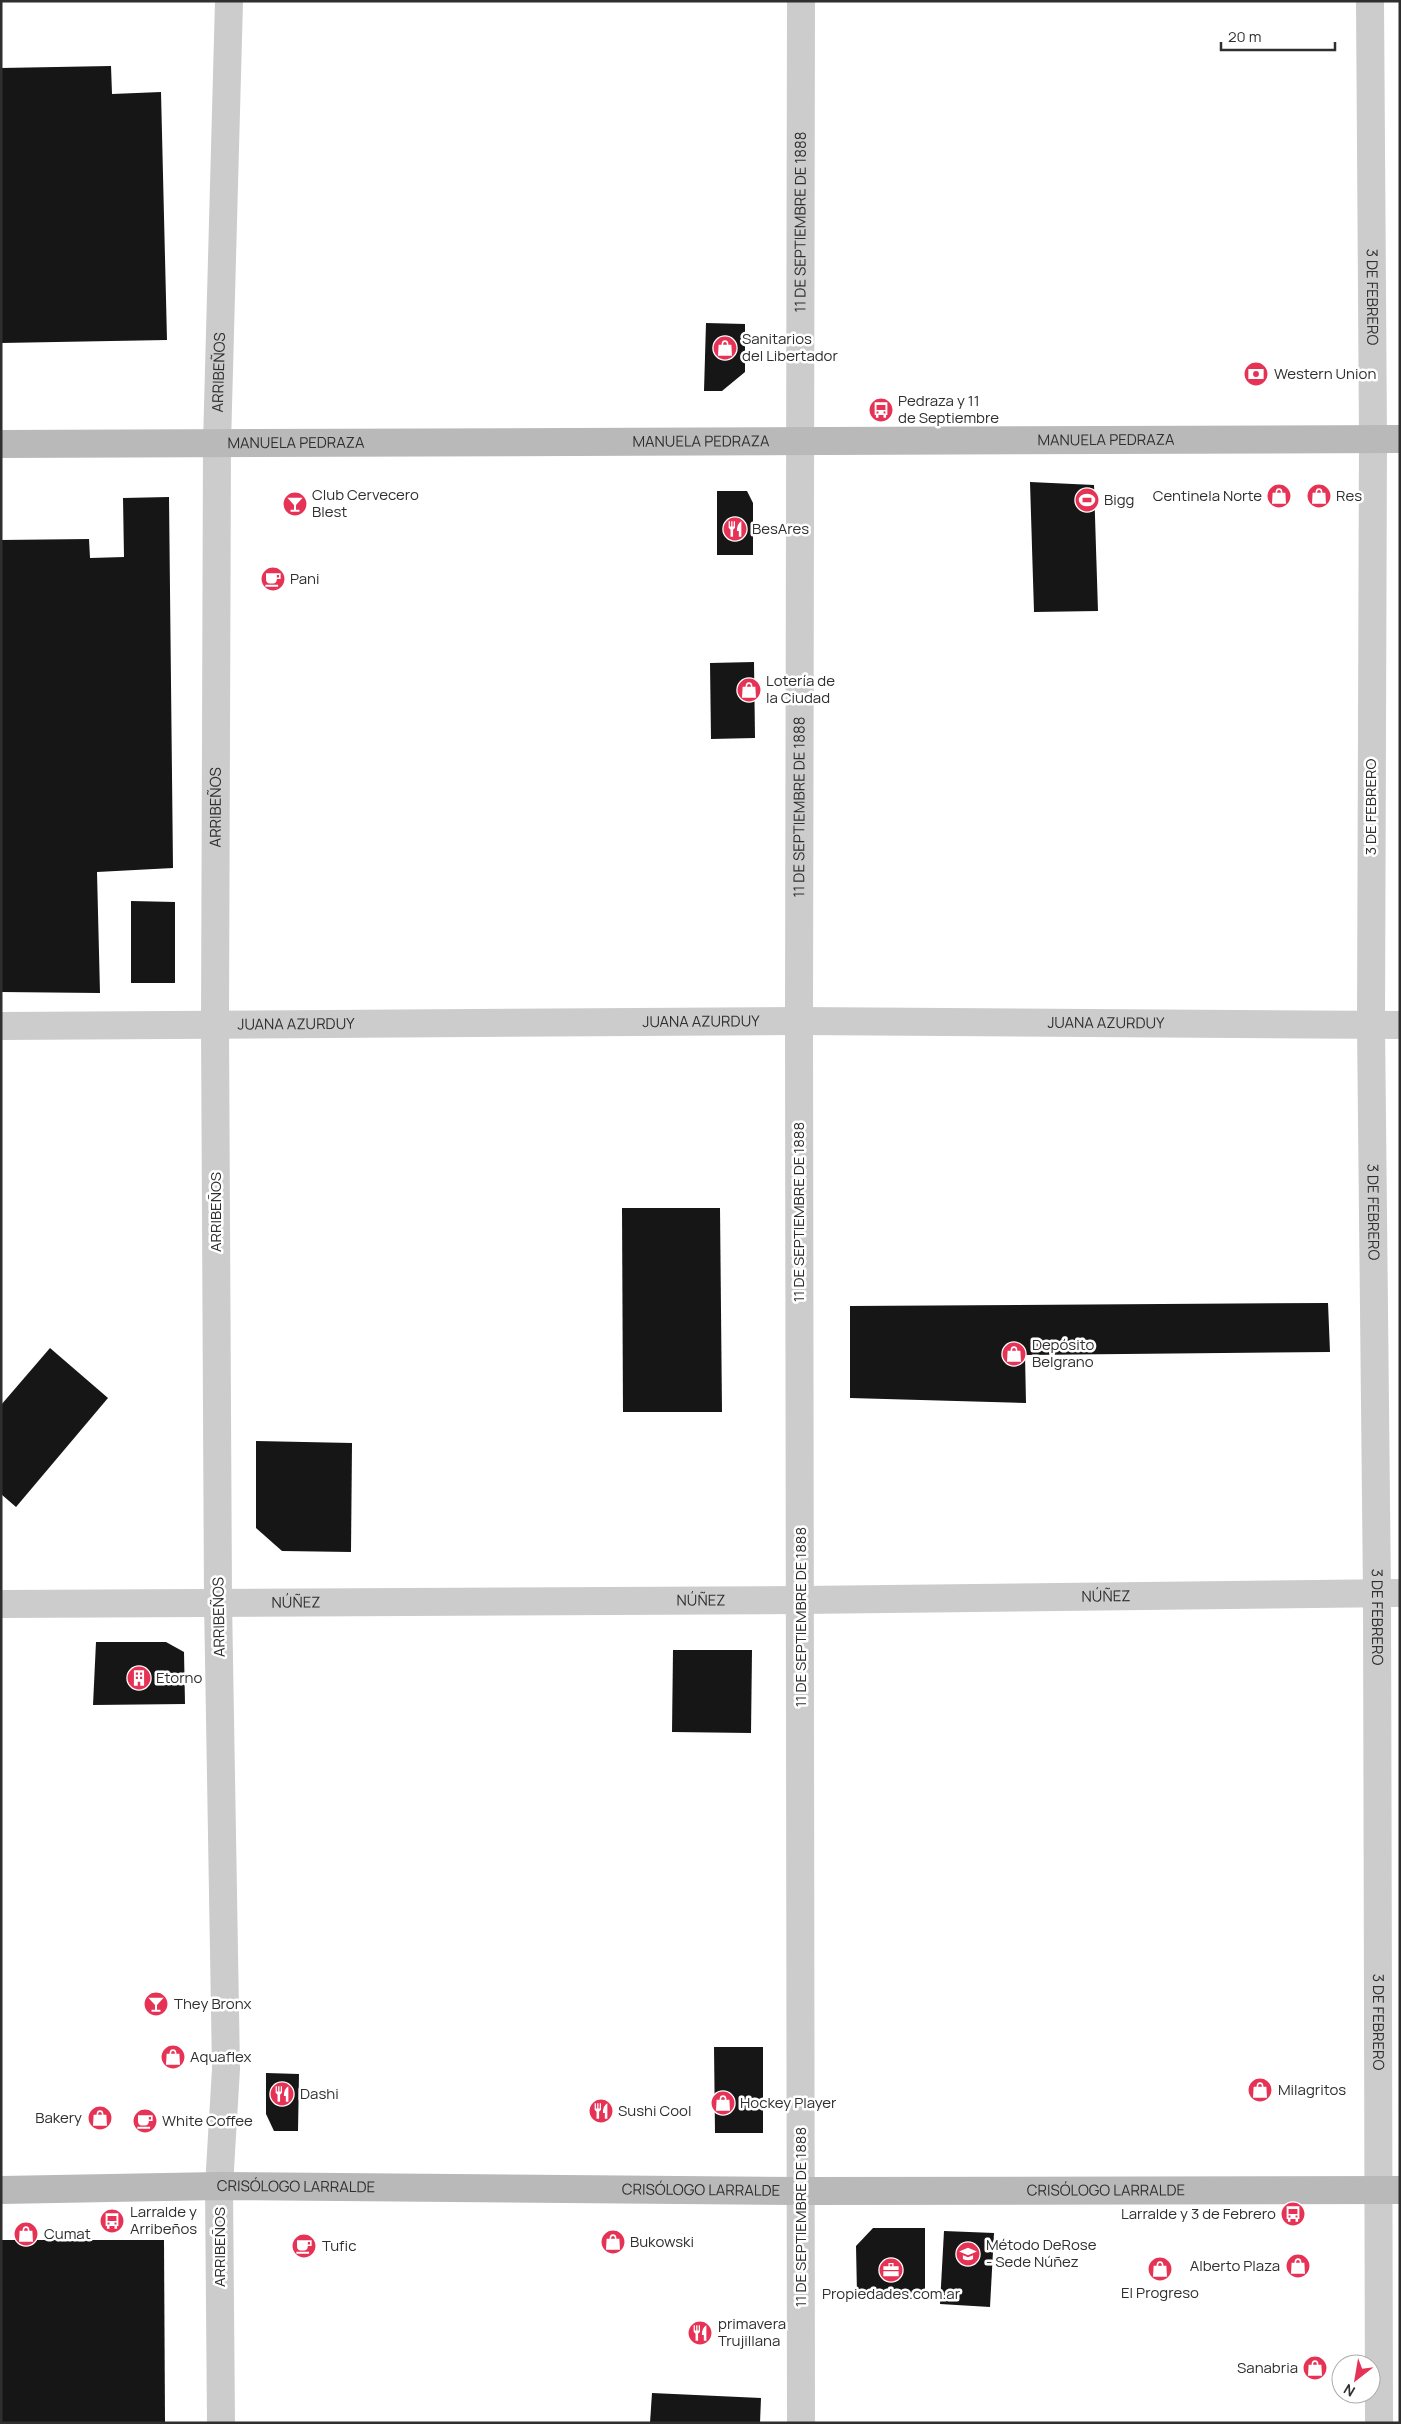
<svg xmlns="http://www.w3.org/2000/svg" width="1401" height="2424" font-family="Manrope,sans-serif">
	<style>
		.building { fill: #161616 }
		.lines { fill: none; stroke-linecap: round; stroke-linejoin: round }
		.street { stroke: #ccc; stroke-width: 28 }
		.secondary { stroke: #b9b9b9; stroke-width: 28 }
		.labels { text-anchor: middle; stroke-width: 5; stroke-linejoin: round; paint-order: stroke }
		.street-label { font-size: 15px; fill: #2f2f2f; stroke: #fff }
		.poi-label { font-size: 15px; fill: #2f2f2f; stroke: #fff; text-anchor: start }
	</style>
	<rect width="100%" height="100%" fill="#fff"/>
	<g class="building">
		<polygon points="111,66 112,94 161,92 167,340 1,343 1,68"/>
		<polygon points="706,323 745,324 745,372 722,391 704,391"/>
		<polygon points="1030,482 1094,485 1098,611 1034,612"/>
		<polygon points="717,491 747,491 753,503 753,555 717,555"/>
		<polygon points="169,497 173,868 97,872 100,993 1,992 1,540 89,539 90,558 124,557 123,498"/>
		<polygon points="754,662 755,738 711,739 710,663"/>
		<polygon points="131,901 175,902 175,983 131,983"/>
		<polygon points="622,1208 720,1208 722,1412 623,1412"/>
		<polygon points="1328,1303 1330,1352 1025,1355 1026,1403 850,1398 850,1306"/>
		<polygon points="50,1348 108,1398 16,1507 1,1494 1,1405"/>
		<polygon points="256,1441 352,1443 351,1552 282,1551 256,1528"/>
		<polygon points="96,1642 166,1642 184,1652 185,1704 93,1705"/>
		<polygon points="673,1650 752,1650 751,1733 672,1732"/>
		<polygon points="714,2047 763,2047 763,2133 715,2133"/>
		<polygon points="266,2073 299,2074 298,2131 274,2131 266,2114"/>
		<polygon points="873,2228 925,2228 925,2294 857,2294 856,2246"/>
		<polygon points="944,2231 994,2233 990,2307 940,2304"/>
		<polygon points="1,2240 164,2240 165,2423 1,2423"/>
		<polygon points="652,2393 761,2398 760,2423 650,2423"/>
	</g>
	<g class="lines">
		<g class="street">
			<path id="s1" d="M 1370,1 L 1373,439 L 1371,1025 L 1377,1594 L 1379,2423"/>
			<path id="s2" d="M 1,1026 L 799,1021 L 1400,1025"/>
			<path id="s3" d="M 1,1604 L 801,1600 L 1400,1593"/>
			<path id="s4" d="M 221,2423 L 219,2186 L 226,2069 L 218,1601 L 215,1026 L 217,443 L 229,1"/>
			<path id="s5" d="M 801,2423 L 799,1021 L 801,1"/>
		</g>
		<g class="secondary">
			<path id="s6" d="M 1,444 L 1400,439"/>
			<path id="s7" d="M 1,2190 L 219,2186 L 801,2191 L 1400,2190"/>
		</g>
	</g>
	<defs>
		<symbol id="shop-disc" viewBox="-11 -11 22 22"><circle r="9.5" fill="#e63255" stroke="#fff"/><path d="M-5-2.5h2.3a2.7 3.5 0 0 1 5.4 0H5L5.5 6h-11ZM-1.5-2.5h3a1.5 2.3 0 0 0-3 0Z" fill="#fff"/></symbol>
		<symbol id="bank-disc" viewBox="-11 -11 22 22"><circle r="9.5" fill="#e63255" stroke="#fff"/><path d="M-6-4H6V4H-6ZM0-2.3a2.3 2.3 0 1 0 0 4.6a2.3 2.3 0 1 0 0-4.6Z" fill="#fff"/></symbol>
		<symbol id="bus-disc" viewBox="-11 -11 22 22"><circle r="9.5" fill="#e63255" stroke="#fff"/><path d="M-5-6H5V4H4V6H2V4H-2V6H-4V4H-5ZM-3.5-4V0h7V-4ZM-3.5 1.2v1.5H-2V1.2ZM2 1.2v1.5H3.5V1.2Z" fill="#fff"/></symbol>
		<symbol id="stadium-disc" viewBox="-11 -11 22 22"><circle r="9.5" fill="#e63255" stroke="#fff"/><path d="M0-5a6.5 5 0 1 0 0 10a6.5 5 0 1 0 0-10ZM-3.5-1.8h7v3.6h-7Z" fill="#fff"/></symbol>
		<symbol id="bar-disc" viewBox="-11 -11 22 22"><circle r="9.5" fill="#e63255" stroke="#fff"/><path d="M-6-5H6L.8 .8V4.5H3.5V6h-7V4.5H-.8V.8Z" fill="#fff"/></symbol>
		<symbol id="restaurant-disc" viewBox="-11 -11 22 22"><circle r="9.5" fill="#e63255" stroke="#fff"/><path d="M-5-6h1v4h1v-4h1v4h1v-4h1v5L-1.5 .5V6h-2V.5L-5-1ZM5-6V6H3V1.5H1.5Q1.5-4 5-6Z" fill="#fff"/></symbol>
		<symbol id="cafe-disc" viewBox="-11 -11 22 22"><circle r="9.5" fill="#e63255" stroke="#fff"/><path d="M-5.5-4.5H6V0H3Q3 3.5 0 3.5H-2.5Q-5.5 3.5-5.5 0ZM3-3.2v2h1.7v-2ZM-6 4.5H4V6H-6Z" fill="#fff"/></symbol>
		<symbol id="building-disc" viewBox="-11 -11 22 22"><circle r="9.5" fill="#e63255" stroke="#fff"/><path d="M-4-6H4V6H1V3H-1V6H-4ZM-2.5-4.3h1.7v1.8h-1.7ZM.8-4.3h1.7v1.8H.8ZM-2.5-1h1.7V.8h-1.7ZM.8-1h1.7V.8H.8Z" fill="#fff"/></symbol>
		<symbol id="university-disc" viewBox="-11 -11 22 22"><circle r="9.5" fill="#e63255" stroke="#fff"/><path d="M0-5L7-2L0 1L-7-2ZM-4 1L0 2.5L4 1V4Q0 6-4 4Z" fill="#fff"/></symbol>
		<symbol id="office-disc" viewBox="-11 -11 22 22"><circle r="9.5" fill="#e63255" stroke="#fff"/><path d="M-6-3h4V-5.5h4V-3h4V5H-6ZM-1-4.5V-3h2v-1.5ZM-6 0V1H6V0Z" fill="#fff"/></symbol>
	</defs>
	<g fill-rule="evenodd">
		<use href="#shop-disc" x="711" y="334" width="28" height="28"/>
		<use href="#bank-disc" x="1242" y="360" width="28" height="28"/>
		<use href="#bus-disc" x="867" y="396" width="28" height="28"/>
		<use href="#shop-disc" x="1265" y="482" width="28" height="28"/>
		<use href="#shop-disc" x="1305" y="482" width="28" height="28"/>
		<use href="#stadium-disc" x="1073" y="486" width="28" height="28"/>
		<use href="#bar-disc" x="281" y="490" width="28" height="28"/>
		<use href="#restaurant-disc" x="721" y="515" width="28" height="28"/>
		<use href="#cafe-disc" x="259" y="565" width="28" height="28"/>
		<use href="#shop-disc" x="735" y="676" width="28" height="28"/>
		<use href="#shop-disc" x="1000" y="1340" width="28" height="28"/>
		<use href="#building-disc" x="125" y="1664" width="28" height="28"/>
		<use href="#bar-disc" x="142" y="1990" width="28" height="28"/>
		<use href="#shop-disc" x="159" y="2043" width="28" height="28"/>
		<use href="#shop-disc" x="1246" y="2076" width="28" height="28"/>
		<use href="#restaurant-disc" x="268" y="2080" width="28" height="28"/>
		<use href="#shop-disc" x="709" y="2089" width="28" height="28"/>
		<use href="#restaurant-disc" x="587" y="2097" width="28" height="28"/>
		<use href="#shop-disc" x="86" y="2104" width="28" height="28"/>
		<use href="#cafe-disc" x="131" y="2107" width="28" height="28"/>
		<use href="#bus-disc" x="1279" y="2200" width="28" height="28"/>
		<use href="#bus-disc" x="98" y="2207" width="28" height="28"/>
		<use href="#shop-disc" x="12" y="2220" width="28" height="28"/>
		<use href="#shop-disc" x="599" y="2228" width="28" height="28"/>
		<use href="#cafe-disc" x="290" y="2232" width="28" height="28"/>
		<use href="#university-disc" x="954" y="2240" width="28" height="28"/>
		<use href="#shop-disc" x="1284" y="2252" width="28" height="28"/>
		<use href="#shop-disc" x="1146" y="2255" width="28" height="28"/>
		<use href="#office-disc" x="877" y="2256" width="28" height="28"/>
		<use href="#restaurant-disc" x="686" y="2319" width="28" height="28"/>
		<use href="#shop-disc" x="1301" y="2354" width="28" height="28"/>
	</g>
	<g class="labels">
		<g class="street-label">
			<text dy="5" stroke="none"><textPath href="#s5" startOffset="2201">11 DE SEPTIEMBRE DE 1888</textPath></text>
			<text dy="5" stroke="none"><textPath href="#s1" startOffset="296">3 DE FEBRERO</textPath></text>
			<text dy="5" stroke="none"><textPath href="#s4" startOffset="2051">ARRIBEÑOS</textPath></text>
			<text dy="5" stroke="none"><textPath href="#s6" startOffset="1105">MANUELA PEDRAZA</textPath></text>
			<text dy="5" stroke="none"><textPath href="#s6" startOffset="700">MANUELA PEDRAZA</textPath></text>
			<text dy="5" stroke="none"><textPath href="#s6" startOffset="295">MANUELA PEDRAZA</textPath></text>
			<text dy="5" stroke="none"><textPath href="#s4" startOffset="1616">ARRIBEÑOS</textPath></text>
			<text dy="5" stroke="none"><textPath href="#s5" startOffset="1616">11 DE SEPTIEMBRE DE 1888</textPath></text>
			<text transform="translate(1371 807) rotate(-90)" y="5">3 DE FEBRERO</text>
			<text dy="5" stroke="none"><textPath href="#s2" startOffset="700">JUANA AZURDUY</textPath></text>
			<text dy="5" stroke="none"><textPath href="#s2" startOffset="1105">JUANA AZURDUY</textPath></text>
			<text dy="5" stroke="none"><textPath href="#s2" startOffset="295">JUANA AZURDUY</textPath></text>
			<text transform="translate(216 1212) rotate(-90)" y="5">ARRIBEÑOS</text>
			<text transform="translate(799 1212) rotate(-90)" y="5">11 DE SEPTIEMBRE DE 1888</text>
			<text dy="5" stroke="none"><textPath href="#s1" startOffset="1211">3 DE FEBRERO</textPath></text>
			<text dy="5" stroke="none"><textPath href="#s3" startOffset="1105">NÚÑEZ</textPath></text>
			<text dy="5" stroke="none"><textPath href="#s3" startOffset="700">NÚÑEZ</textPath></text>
			<text dy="5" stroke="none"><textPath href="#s3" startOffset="295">NÚÑEZ</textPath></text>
			<text transform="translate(219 1617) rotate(-91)" y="5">ARRIBEÑOS</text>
			<text transform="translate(801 1617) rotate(-90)" y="5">11 DE SEPTIEMBRE DE 1888</text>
			<text dy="5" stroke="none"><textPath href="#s1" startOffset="1616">3 DE FEBRERO</textPath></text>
			<text dy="5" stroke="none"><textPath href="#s1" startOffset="2021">3 DE FEBRERO</textPath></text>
			<text dy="5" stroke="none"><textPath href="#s7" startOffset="295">CRISÓLOGO LARRALDE</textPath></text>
			<text dy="5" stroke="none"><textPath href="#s7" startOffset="700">CRISÓLOGO LARRALDE</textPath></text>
			<text dy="5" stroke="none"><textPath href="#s7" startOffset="1105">CRISÓLOGO LARRALDE</textPath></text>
			<text transform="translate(801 2217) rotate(-90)" y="5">11 DE SEPTIEMBRE DE 1888</text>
			<text transform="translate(220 2247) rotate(-90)" y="5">ARRIBEÑOS</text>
		</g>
		<g class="poi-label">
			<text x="742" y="344">Sanitarios<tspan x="742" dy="17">del Libertador</tspan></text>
			<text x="1274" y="379">Western Union</text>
			<text x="898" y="406">Pedraza y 11<tspan x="898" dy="17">de Septiembre</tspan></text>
			<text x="312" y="500">Club Cervecero<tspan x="312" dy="17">Blest</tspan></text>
			<text x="1262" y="501" text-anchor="end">Centinela Norte</text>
			<text x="1336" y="501">Res</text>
			<text x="1104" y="505">Bigg</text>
			<text x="752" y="534">BesAres</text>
			<text x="290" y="584">Pani</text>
			<text x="766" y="686">Lotería de<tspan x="766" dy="17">la Ciudad</tspan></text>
			<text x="1032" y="1350">Depósito<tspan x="1032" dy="17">Belgrano</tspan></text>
			<text x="156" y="1683">Etorno</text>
			<text x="174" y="2009">They Bronx</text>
			<text x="190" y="2062">Aquaflex</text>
			<text x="1278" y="2095">Milagritos</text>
			<text x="300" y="2099">Dashi</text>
			<text x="740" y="2108">Hockey Player</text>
			<text x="618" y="2116">Sushi Cool</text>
			<text x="82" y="2123" text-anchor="end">Bakery</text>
			<text x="162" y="2126">White Coffee</text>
			<text x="130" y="2217">Larralde y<tspan x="130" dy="17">Arribeños</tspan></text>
			<text x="1276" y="2219" text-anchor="end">Larralde y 3 de Febrero</text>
			<text x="44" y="2239">Cumat</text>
			<text x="630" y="2247">Bukowski</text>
			<text x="986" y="2250">Método DeRose<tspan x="986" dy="17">- Sede Núñez</tspan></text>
			<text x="322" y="2251">Tufic</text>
			<text x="1280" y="2271" text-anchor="end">Alberto Plaza</text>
			<text x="1160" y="2298" text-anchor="middle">El Progreso</text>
			<text x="891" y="2299" text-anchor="middle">Propiedades.com.ar</text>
			<text x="718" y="2329">primavera<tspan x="718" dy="17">Trujillana</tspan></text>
			<text x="1298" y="2373" text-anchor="end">Sanabria</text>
		</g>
	</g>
	<rect width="1401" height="2424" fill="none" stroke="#2f2f2f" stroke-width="5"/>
	<g transform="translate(1356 2379) rotate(211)"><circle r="24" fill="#ffffff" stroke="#acacac"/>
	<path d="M0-4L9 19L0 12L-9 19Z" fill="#e63255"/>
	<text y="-8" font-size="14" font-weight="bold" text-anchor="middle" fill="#2f2f2f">N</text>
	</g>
	<path d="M1221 42v8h114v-8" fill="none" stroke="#2f2f2f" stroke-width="2.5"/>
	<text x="1228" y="42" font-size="15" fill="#2f2f2f" stroke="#ffffff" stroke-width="4" paint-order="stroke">20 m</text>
</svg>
